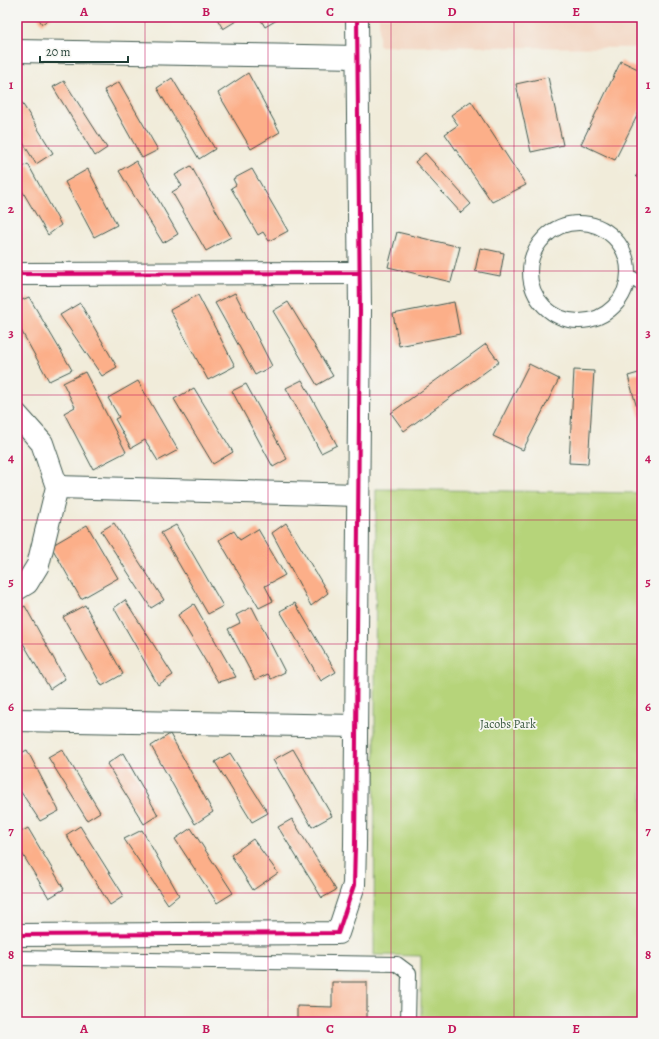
<svg xmlns="http://www.w3.org/2000/svg" width="659" height="1039" font-family="Alegreya,serif">
	<style>
		.built { fill: #f3d4bf }
		.green { fill: #b6d47a; stroke: #6a8857 }
		.building { fill: #fcaf89 }
		.lines { fill: none; stroke-linecap: round; stroke-linejoin: round }
		.service-casing { stroke: #3e574d; stroke-width: 16 }
		.minor-casing { stroke: #3e574d; stroke-width: 24 }
		.service { stroke: #fff; stroke-width: 14 }
		.minor { stroke: #fff; stroke-width: 22 }
		.cycleway-casing { stroke: #f6f6f2; stroke-width: 6 }
		.cycleway { stroke: #d6006c; stroke-width: 4 }
		.grid { fill: none; stroke: #c2185b; stroke-width: 1; stroke-opacity: 0.55 }
		.labels { text-anchor: middle; stroke-width: 3.5; stroke-linejoin: round; paint-order: stroke }
		.park-label { font-size: 12px; fill: #3d5b42; stroke: #f6f6f2 }
		.neatline { fill: none; stroke: #c2185b; stroke-width: 1.5 }
		.grid-label { font-size: 13px; text-anchor: middle; font-weight: bold; fill: #c2185b }
	</style>
	<rect width="100%" height="100%" fill="#f6f6f2"/>
	<filter id="ink" filterUnits="userSpaceOnUse"><feTurbulence type="fractalNoise" baseFrequency=".025" numOctaves="2"/><feDisplacementMap in="SourceGraphic" scale="8" xChannelSelector="R" yChannelSelector="G"/><feConvolveMatrix kernelMatrix="1 2 1 2 8 2 1 2 1" color-interpolation-filters="sRGB"/></filter>
	<filter id="wash" filterUnits="userSpaceOnUse"><feTurbulence type="fractalNoise" baseFrequency=".012" numOctaves="4" result="noise"/><feDisplacementMap in="SourceGraphic" scale="16" xChannelSelector="R" yChannelSelector="G"/><feGaussianBlur stdDeviation="0.9" result="paint"/><feColorMatrix in="noise" values="0 0 0 0 0 0 0 0 0 0 0 0 0 0 0 0 0 1.4 0 .05"/><feComposite in="paint" operator="in"/></filter>
	<g filter="url(#wash)">
		<rect width="100%" height="100%" fill="#f1ecda"/>
		<polygon class="built" points="379,17 642,17 642,48 379,46"/>
		<polygon class="green" points="376,489 642,493 642,1022 421,1022 421,956 374,955"/>
		<g id="blocks">
			<g class="building">
				<polygon points="38,17 52,17 42,24"/>
				<polygon points="216,17 240,17 241,18 223,29"/>
				<polygon points="259,17 282,17 265,27"/>
				<polygon points="621,61 642,71 642,106 615,160 581,144"/>
				<polygon points="248,73 280,132 251,149 218,93"/>
				<polygon points="548,77 563,145 531,152 516,84"/>
				<polygon points="172,78 215,149 199,159 157,88"/>
				<polygon points="64,81 107,148 95,156 53,87"/>
				<polygon points="119,82 158,150 142,158 104,90"/>
				<polygon points="17,95 53,153 36,164 17,133"/>
				<polygon points="471,101 526,185 492,202 445,134 458,125 451,115"/>
				<polygon points="425,153 471,204 461,213 415,162"/>
				<polygon points="136,161 178,234 163,243 119,171"/>
				<polygon points="28,164 61,225 48,235 17,182 17,171"/>
				<polygon points="191,166 231,237 206,251 172,192 182,186 175,175"/>
				<polygon points="88,169 117,225 94,237 65,182"/>
				<polygon points="252,169 288,231 269,241 263,232 258,235 231,188 236,185 233,179"/>
				<polygon points="642,169 642,181 636,176"/>
				<polygon points="397,232 460,247 451,282 388,267"/>
				<polygon points="480,248 504,253 500,276 475,271"/>
				<polygon points="235,293 272,366 255,375 215,303"/>
				<polygon points="198,295 235,366 208,380 170,310"/>
				<polygon points="29,297 72,370 49,381 17,323 17,302"/>
				<polygon points="288,302 333,376 317,385 273,311"/>
				<polygon points="454,302 460,334 399,346 393,314"/>
				<polygon points="80,303 117,367 102,376 60,315"/>
				<polygon points="486,344 499,362 404,431 391,413"/>
				<polygon points="529,364 559,379 523,450 493,436"/>
				<polygon points="574,370 594,371 588,464 569,463"/>
				<polygon points="85,372 126,452 93,469 64,413 75,407 63,383"/>
				<polygon points="642,372 642,426 628,376"/>
				<polygon points="302,380 337,445 321,453 286,388"/>
				<polygon points="138,381 178,450 158,461 145,440 131,448 115,419 119,417 108,398"/>
				<polygon points="246,384 287,459 273,467 232,391"/>
				<polygon points="194,388 233,452 213,464 174,399"/>
				<polygon points="114,523 164,600 151,608 101,531"/>
				<polygon points="286,523 328,593 311,606 272,533"/>
				<polygon points="87,525 118,578 81,599 51,546"/>
				<polygon points="176,525 223,606 208,614 161,533"/>
				<polygon points="258,529 285,575 265,586 273,601 259,608 219,540 234,531 240,540"/>
				<polygon points="125,600 173,675 158,685 114,608"/>
				<polygon points="295,603 336,672 321,681 280,611"/>
				<polygon points="194,604 236,677 218,682 178,615"/>
				<polygon points="85,605 123,674 102,686 63,617"/>
				<polygon points="25,606 65,679 50,689 17,633 17,610"/>
				<polygon points="252,607 285,672 271,679 268,674 255,680 228,629 240,623 236,615"/>
				<polygon points="170,734 213,812 195,824 151,746"/>
				<polygon points="62,749 100,812 87,820 48,757"/>
				<polygon points="293,749 332,816 312,827 273,760"/>
				<polygon points="27,750 59,811 40,821 17,786 17,755"/>
				<polygon points="123,753 158,815 144,824 107,764"/>
				<polygon points="230,753 268,813 252,822 215,762"/>
				<polygon points="292,819 336,890 322,898 278,827"/>
				<polygon points="80,826 124,896 110,905 66,835"/>
				<polygon points="28,828 64,889 49,898 17,845 17,834"/>
				<polygon points="191,828 233,893 217,903 175,839"/>
				<polygon points="142,830 179,895 168,904 124,839"/>
				<polygon points="253,839 278,873 253,890 231,855"/>
				<polygon points="332,982 367,982 367,1021 388,1021 388,1022 297,1022 297,1006 332,1007"/>
			</g>
		</g>
	</g>
	<g filter="url(#ink)">
		<use href="#blocks" fill-opacity="0" stroke="#3e574d" stroke-width="1"/>
		<g class="lines">
			<defs>
				<g id="service">
					<circle cx="579" cy="272" r="49"/>
					<polyline points="628,276 642,284"/>
					<polyline points="17,958 397,964 409,973 408,1022"/>
				</g>
				<g id="minor">
					<polyline points="17,51 358,57"/>
					<polyline points="17,274 359,273"/>
					<polyline points="17,415 42,443 57,487 38,565 27,583 17,589"/>
					<polyline points="57,487 358,495"/>
					<polyline points="17,720 356,726"/>
					<polyline points="17,935 338,933 354,885 355,845 360,311 357,17"/>
				</g>
			</defs>
			<use href="#service" class="service-casing"/>
			<use href="#minor" class="minor-casing"/>
			<use href="#service" class="service"/>
			<use href="#minor" class="minor"/>
			<defs>
				<g id="cycleway">
					<polyline points="17,274 359,273"/>
					<polyline points="17,935 338,933 354,885 355,845 360,311 357,17"/>
				</g>
			</defs>
			<use href="#cycleway" class="cycleway-casing"/>
			<use href="#cycleway" class="cycleway"/>
		</g>
	</g>
	<path class="grid" d="M 145,17 L 145,1022M 268,17 L 268,1022M 391,17 L 391,1022M 514,17 L 514,1022M 17,146 L 642,146M 17,271 L 642,271M 17,395 L 642,395M 17,520 L 642,520M 17,644 L 642,644M 17,768 L 642,768M 17,893 L 642,893"/>
	<g class="labels">
		<g class="park-label">
			<text x="508" y="728">Jacobs Park</text>
		</g>
	</g>
	<rect width="659" height="1039" fill="none" stroke="#f6f6f2" stroke-width="44"/>
	<path d="M40 56v6h88v-6" fill="none" stroke="#1f3d34" stroke-width="2"/>
	<text x="46" y="56" font-size="12" fill="#1f3d34" stroke="#f6f6f2" stroke-width="3" paint-order="stroke">20 m</text>
	<rect x="22" y="22" width="615" height="995" class="neatline"/>
	<g class="grid-label">
		<text x="84" y="16">A</text>
		<text x="206" y="16">B</text>
		<text x="330" y="16">C</text>
		<text x="452" y="16">D</text>
		<text x="576" y="16">E</text>
		<text x="11" y="89">1</text>
		<text x="648" y="89">1</text>
		<text x="11" y="213">2</text>
		<text x="648" y="213">2</text>
		<text x="11" y="337">3</text>
		<text x="648" y="337">3</text>
		<text x="11" y="462">4</text>
		<text x="648" y="462">4</text>
		<text x="11" y="586">5</text>
		<text x="648" y="586">5</text>
		<text x="11" y="711">6</text>
		<text x="648" y="711">6</text>
		<text x="11" y="835">7</text>
		<text x="648" y="835">7</text>
		<text x="11" y="959">8</text>
		<text x="648" y="959">8</text>
		<text x="84" y="1033">A</text>
		<text x="206" y="1033">B</text>
		<text x="330" y="1033">C</text>
		<text x="452" y="1033">D</text>
		<text x="576" y="1033">E</text>
	</g>
</svg>
